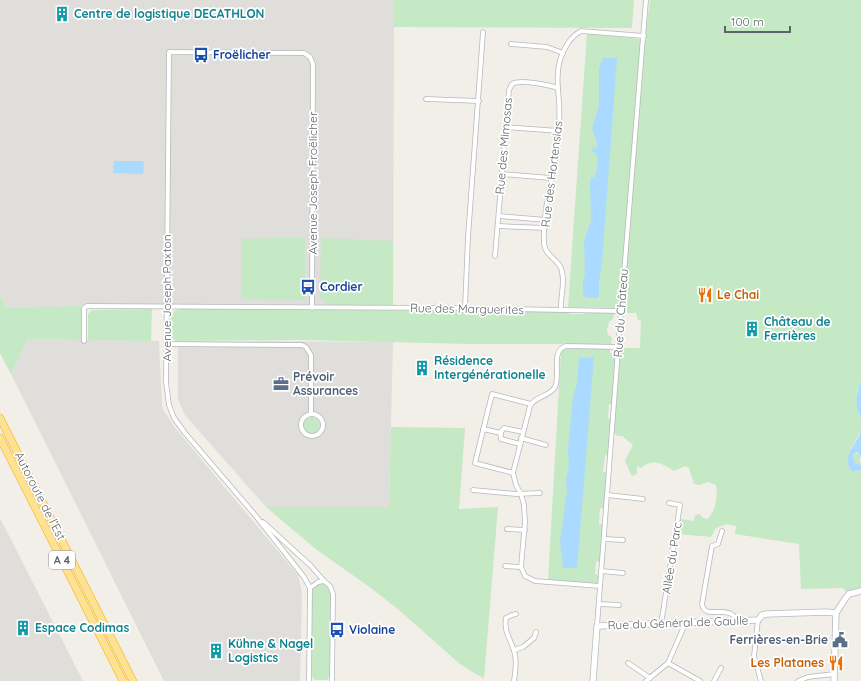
<svg xmlns="http://www.w3.org/2000/svg" width="861" height="681" font-family="Quicksand,sans-serif">
	<style>
		.industrial { fill: #e0deda }
		.green { fill: #c5e8c5 }
		.water { fill: #aadaff }
		.lines { fill: none; stroke-linecap: round; stroke-linejoin: round }
		.minor-casing { stroke: #b5b8bc; stroke-width: 5.5 }
		.secondary-casing { stroke: #b6babf; stroke-width: 7 }
		.motorway-casing { stroke: #f9ab00; stroke-width: 8 }
		.minor { stroke: #fff; stroke-width: 4 }
		.secondary { stroke: #fff; stroke-width: 5.5 }
		.motorway { stroke: #fde293; stroke-width: 7 }
		.labels { text-anchor: middle; stroke-width: 3.5; stroke-linejoin: round; paint-order: stroke }
		.shield { fill: #fff; stroke: #8f9295; stroke-width: 1 }
		.shield-label { font-size: 11px; font-weight: bold; fill: #5f6368 }
		.culture-label { font-size: 12px; font-weight: bold; fill: #0d838f; stroke: #fff; text-anchor: start }
		.transit-label { font-size: 12px; font-weight: bold; fill: #164399; stroke: #fff; text-anchor: start }
		.street-label { font-size: 12px; fill: #5f6368; stroke: #fff }
		.food-label { font-size: 12px; font-weight: bold; fill: #c56008; stroke: #fff; text-anchor: start }
		.service-label { font-size: 12px; font-weight: bold; fill: #4e5e75; stroke: #fff; text-anchor: start }
	</style>
	<rect width="100%" height="100%" fill="#f1efe8"/>
	<g class="industrial">
		<polygon points="0,0 394,0 393,305 175,304 6,308 0,295"/>
		<polygon points="28,339 159,341 162,408 176,429 298,575 302,593 300,681 164,681 11,374"/>
		<polygon points="178,341 393,342 389,507 266,507 185,415 178,400"/>
		<polygon points="0,518 83,681 0,681"/>
	</g>
	<g class="green">
		<polygon points="394,0 634,0 632,28 394,27"/>
		<path d="M 650,0 L 861,0 L 861,382 L 857,392 L 859,415 L 861,418 L 861,431 L 851,449 L 855,472 L 861,470 L 861,593 L 845,591 L 843,588 L 801,589 L 799,544 L 735,534 L 736,526 L 727,524 L 716,528 L 711,537 L 678,534 L 680,519 L 694,521 L 695,515 L 699,514 L 703,518 L 708,519 C 716,510 718,496 716,485 L 708,482 L 699,485 L 694,484 L 689,468 L 685,466 L 674,471 C 662,463 653,458 641,468 L 637,466 L 637,474 L 632,476 L 625,461 L 633,445 L 622,436 L 617,436 L 614,432 L 621,348 L 640,348 L 641,320 L 638,320 L 636,313 L 628,313 L 626,310 L 618,308 L 568,307 L 587,33 L 647,40 L 645,37 Z"/>
		<polygon points="305,237 305,300 241,299 241,239"/>
		<polygon points="321,238 393,241 393,305 327,305 320,297"/>
		<polygon points="0,295 6,308 81,306 81,340 28,339 11,374 0,353"/>
		<polygon points="152,309 151,341 88,340 88,314 92,310"/>
		<path d="M 180,309 L 569,311 L 569,314 L 584,314 L 584,312 L 614,313 L 613,319 L 609,322 L 607,329 L 608,335 L 612,337 L 611,345 L 570,344 L 570,343 L 562,344 L 471,344 L 301,340 L 178,341 C 176,341 173,339 172,338 C 167,333 170,316 174,311 Z"/>
		<polygon points="563,349 610,349 610,353 615,354 613,404 609,404 608,419 612,419 609,456 605,455 603,472 608,472 604,508 600,508 599,524 603,524 600,562 596,561 595,574 599,575 598,581 597,584 548,581 561,352"/>
		<circle cx="311" cy="425" r="8"/>
		<polygon points="391,427 465,428 459,509 498,507 484,678 474,673 460,664 399,610 371,588 317,550 266,507 389,507"/>
		<polygon points="856,453 859,454 861,465 857,464 853,459 853,456"/>
		<path d="M 322,583 L 328,586 L 331,593 L 330,675 L 327,680 L 315,680 L 312,676 L 312,593 C 314,587 316,585 322,583 Z"/>
	</g>
	<g class="water">
		<path d="M 603,58 L 617,58 L 602,263 L 599,283 L 599,296 L 598,298 L 586,298 L 583,294 L 583,282 L 585,273 L 584,241 L 591,220 L 590,180 L 592,176 L 594,179 C 597,171 599,161 596,153 L 592,152 L 593,147 L 596,149 L 597,147 L 596,139 L 592,129 L 599,105 L 599,69 Z"/>
		<polygon points="114,161 144,161 143,174 113,173"/>
		<polygon points="594,357 577,568 563,568 560,541 567,491 566,480 569,464 568,449 573,397 577,384 579,358"/>
		<path d="M 861,382 L 861,418 C 854,407 856,393 861,382 Z"/>
		<path d="M 861,431 L 861,459 L 859,454 L 857,452 L 854,454 L 853,458 L 856,463 L 861,465 L 861,470 L 853,472 C 839,458 857,445 861,431 Z"/>
	</g>
	<g class="lines">
		<defs>
			<g id="minor">
				<polyline points="511,44 547,47 563,53"/>
				<polyline points="426,99 479,101"/>
				<polyline points="506,127 559,131"/>
				<polyline points="502,174 551,178"/>
				<polyline points="499,216 546,220"/>
				<polyline points="498,226 545,228"/>
				<path d="M 495,256 L 509,90 C 510,88 511,86 512,84 C 520,79 549,85 558,88"/>
				<polyline points="465,308 468,237 483,32"/>
				<path d="M 561,310 C 560,296 566,282 561,268 C 557,259 545,255 544,244 C 542,206 556,170 559,133 C 559,123 560,112 559,102 C 558,88 556,74 560,60 C 563,49 571,36 581,31 L 644,36"/>
				<polyline points="84,341 84,308 87,306 451,308 621,311"/>
				<polyline points="167,344 302,345 306,347 311,355 311,414"/>
				<circle cx="312" cy="425" r="11"/>
				<polyline points="483,429 501,433"/>
				<polyline points="521,438 546,445"/>
				<path d="M 520,444 L 501,439 C 500,435 501,431 504,428 L 523,432"/>
				<polyline points="513,473 475,463 492,394 531,404"/>
				<polyline points="473,490 516,494 540,493"/>
				<polyline points="608,495 643,499"/>
				<polyline points="263,522 311,566 324,581 330,586 333,594 332,681"/>
				<polyline points="507,529 525,530"/>
				<path d="M 722,531 L 718,544 L 712,546 L 702,604 C 704,619 724,607 733,615 C 735,617 735,619 737,621"/>
				<polyline points="604,539 623,540"/>
				<polyline points="505,566 521,567"/>
				<polyline points="601,571 623,573"/>
				<path d="M 600,586 L 535,581 L 525,576 L 521,567 L 525,522 L 524,505 L 521,494 L 516,485 L 513,473 L 530,406 C 535,396 549,397 555,387 C 561,374 550,351 566,346 L 619,347"/>
				<polyline points="310,588 318,582 324,581"/>
				<polyline points="599,604 619,605"/>
				<polyline points="758,620 754,656 761,681"/>
				<polyline points="661,624 680,505 669,503"/>
				<polyline points="597,626 621,311 646,0"/>
				<polyline points="514,650 523,647 534,638 536,632"/>
				<polyline points="628,663 650,678"/>
				<polyline points="668,663 700,681"/>
				<polyline points="309,681 310,588 304,577 255,515 185,433 174,418 169,405 166,382 169,52 304,53 310,57 313,64 312,308"/>
				<path d="M 514,681 C 515,673 517,664 515,655 C 513,642 503,633 506,618 L 512,615 L 516,614"/>
				<polyline points="646,681 668,663 686,622"/>
				<polyline points="714,681 721,668"/>
				<polyline points="798,681 808,677 834,674"/>
			</g>
			<g id="secondary">
				<polyline points="593,681 597,626 758,620 762,615 767,614 826,612 836,613"/>
				<polyline points="834,681 836,613 845,599 849,594 861,591"/>
			</g>
			<g id="motorway">
				<polyline points="0,418 133,681"/>
				<polyline points="0,438 123,681"/>
			</g>
		</defs>
		<use href="#minor" class="minor-casing"/>
		<use href="#secondary" class="secondary-casing"/>
		<use href="#motorway" class="motorway-casing"/>
		<use href="#minor" class="minor"/>
		<use href="#secondary" class="secondary"/>
		<use href="#motorway" class="motorway"/>
	</g>
	<defs>
		<symbol id="building-bare" viewBox="-9 -9 18 18"><path d="M-4-6H4V6H1V3H-1V6H-4ZM-2.5-4.3h1.7v1.8h-1.7ZM.8-4.3h1.7v1.8H.8ZM-2.5-1h1.7V.8h-1.7ZM.8-1h1.7V.8H.8Z" fill="#0f9aa8" stroke="#fff" stroke-width="2.5" paint-order="stroke"/></symbol>
		<symbol id="bus-bare" viewBox="-9 -9 18 18"><path d="M-5-6H5V4H4V6H2V4H-2V6H-4V4H-5ZM-3.5-4V0h7V-4ZM-3.5 1.2v1.5H-2V1.2ZM2 1.2v1.5H3.5V1.2Z" fill="#1a4fb4" stroke="#fff" stroke-width="2.5" paint-order="stroke"/></symbol>
		<symbol id="restaurant-bare" viewBox="-9 -9 18 18"><path d="M-5-6h1v4h1v-4h1v4h1v-4h1v5L-1.5 .5V6h-2V.5L-5-1ZM5-6V6H3V1.5H1.5Q1.5-4 5-6Z" fill="#e8710a" stroke="#fff" stroke-width="2.5" paint-order="stroke"/></symbol>
		<symbol id="office-bare" viewBox="-9 -9 18 18"><path d="M-6-3h4V-5.5h4V-3h4V5H-6ZM-1-4.5V-3h2v-1.5ZM-6 0V1H6V0Z" fill="#5c6f8a" stroke="#fff" stroke-width="2.5" paint-order="stroke"/></symbol>
		<symbol id="civic-bare" viewBox="-9 -9 18 18"><path d="M-.6-6.5H3V-4.5H.6V-3L4-1V1h2V6H-6V1h2V-1L-.6-3ZM-1.2 2.5V6h2.4V2.5Z" fill="#5c6f8a" stroke="#fff" stroke-width="2.5" paint-order="stroke"/></symbol>
	</defs>
	<g fill-rule="evenodd">
		<use href="#building-bare" x="51" y="3" width="22" height="22"/>
		<use href="#bus-bare" x="190" y="44" width="22" height="22"/>
		<use href="#bus-bare" x="297" y="276" width="22" height="22"/>
		<use href="#restaurant-bare" x="694" y="284" width="22" height="22"/>
		<use href="#building-bare" x="741" y="318" width="22" height="22"/>
		<use href="#building-bare" x="411" y="357" width="22" height="22"/>
		<use href="#office-bare" x="270" y="373" width="22" height="22"/>
		<use href="#building-bare" x="12" y="617" width="22" height="22"/>
		<use href="#bus-bare" x="326" y="619" width="22" height="22"/>
		<use href="#civic-bare" x="829" y="629" width="22" height="22"/>
		<use href="#building-bare" x="205" y="640" width="22" height="22"/>
		<use href="#restaurant-bare" x="825" y="652" width="22" height="22"/>
	</g>
	<g class="labels">
		<rect class="shield" x="49" y="551" width="26" height="18" rx="3"/>
		<g class="shield-label">
			<text x="62" y="564">A 4</text>
		</g>
		<g class="culture-label">
			<text x="74" y="18">Centre de logistique DECATHLON</text>
			<text x="764" y="326">Château de<tspan x="764" dy="14">Ferrières</tspan></text>
			<text x="434" y="365">Résidence<tspan x="434" dy="14">Intergénérationelle</tspan></text>
			<text x="35" y="632">Espace Codimas</text>
			<text x="228" y="648">Kühne &amp; Nagel<tspan x="228" dy="14">Logistics</tspan></text>
		</g>
		<g class="transit-label">
			<text x="213" y="59">Froëlicher</text>
			<text x="320" y="291">Cordier</text>
			<text x="349" y="634">Violaine</text>
		</g>
		<g class="street-label">
			<text transform="translate(504 146) rotate(-85)" y="4">Rue des Mimosas</text>
			<text transform="translate(552 174) rotate(-83)" y="4">Rue des Hortensias</text>
			<text transform="translate(313 183) rotate(-90)" y="4">Avenue Joseph Froëlicher</text>
			<text transform="translate(167 298) rotate(-90)" y="4">Avenue Joseph Paxton</text>
			<text transform="translate(467 309) rotate(1)" y="4">Rue des Marguerites</text>
			<text transform="translate(621 313) rotate(-86)" y="4">Rue du Château</text>
			<text transform="translate(40 496) rotate(63)" y="4">Autoroute de l’Est</text>
			<text transform="translate(672 558) rotate(-81)" y="4">Allée du Parc</text>
			<text transform="translate(678 623) rotate(-2)" y="4">Rue du Général de Gaulle</text>
		</g>
		<g class="food-label">
			<text x="717" y="299">Le Chai</text>
			<text x="824" y="667" text-anchor="end">Les Platanes</text>
		</g>
		<g class="service-label">
			<text x="293" y="381">Prévoir<tspan x="293" dy="14">Assurances</tspan></text>
			<text x="828" y="644" text-anchor="end">Ferrières-en-Brie</text>
		</g>
	</g>
	<path d="M725 26v6h65v-6" fill="none" stroke="#5f6368" stroke-width="2"/>
	<text x="731" y="26" font-size="12" fill="#5f6368" stroke="#ffffff" stroke-width="3" paint-order="stroke">100 m</text>
</svg>
